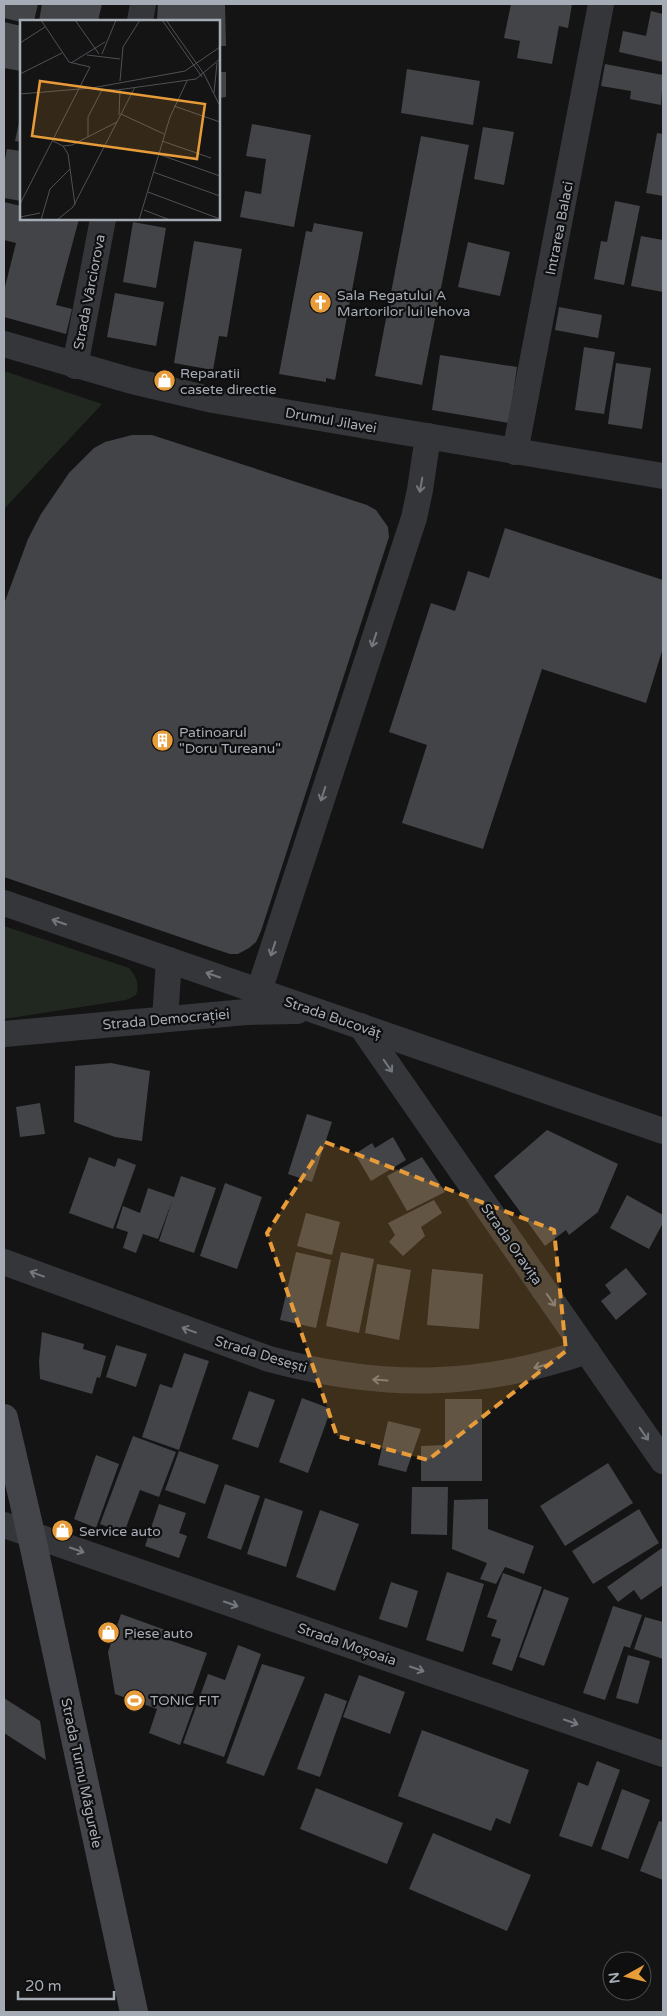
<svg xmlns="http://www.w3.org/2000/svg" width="667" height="2016" font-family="'Varela Round',sans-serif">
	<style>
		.green { fill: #202820 }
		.building { fill: #434448 }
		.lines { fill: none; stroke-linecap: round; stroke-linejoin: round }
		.street { stroke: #35363a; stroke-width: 26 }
		.secondary { stroke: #43454a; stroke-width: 28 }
		.oneway { stroke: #73777e }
		.marked { fill: #e89c39; fill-opacity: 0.2; stroke: #e89c39; stroke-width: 4; stroke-dasharray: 10 6; stroke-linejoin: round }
		.labels { text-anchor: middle; stroke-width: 4.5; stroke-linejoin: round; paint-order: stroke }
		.street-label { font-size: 14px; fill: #a6acb5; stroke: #0f0f10 }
		.poi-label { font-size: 14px; fill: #a6acb5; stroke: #0f0f10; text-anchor: start }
		.inset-road { fill: none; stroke: #4e5155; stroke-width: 1 }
		.view { fill: #e89c39; fill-opacity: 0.15; stroke: #e89c39; stroke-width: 2.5 }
		.inset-edge { fill: none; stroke: #a6acb5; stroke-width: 2.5 }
	</style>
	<rect width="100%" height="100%" fill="#141415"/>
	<g class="green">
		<polygon points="4,371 102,404 4,509"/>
		<path d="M 4,926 L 129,968 C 136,977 140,984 136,995 L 126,1000 L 4,1019 Z"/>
	</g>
	<g class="building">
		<polygon points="4,4 38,4 34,21 21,22 4,18"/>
		<polygon points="42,4 102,4 98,21 39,21"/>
		<polygon points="158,4 225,4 226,46 219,46 219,21 157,21"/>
		<polygon points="511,4 572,4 568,28 559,26 552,64 517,58 520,41 504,38"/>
		<polygon points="651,11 663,14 663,62 619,52 623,31 646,36"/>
		<polygon points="4,22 21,26 21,71 4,68"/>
		<polygon points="605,64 663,75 661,105 630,99 631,91 601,86"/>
		<polygon points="407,69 480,81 473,125 401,113"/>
		<polygon points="219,72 226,72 226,97 219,98"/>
		<polygon points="20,118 21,118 21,142 15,141"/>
		<polygon points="252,124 311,135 294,227 240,217 245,191 261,194 266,159 246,156"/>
		<polygon points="483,127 514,132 504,185 474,179"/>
		<polygon points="657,133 663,134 663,196 646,193"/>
		<polygon points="421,136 469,145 422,385 375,376"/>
		<polygon points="7,149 21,151 21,201 4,198 4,165"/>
		<polygon points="615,201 640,206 624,285 594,279 601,241 607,242"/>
		<polygon points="4,202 21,206 21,219 79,219 56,305 72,309 66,334 4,317 4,291 16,243 4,240"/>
		<polygon points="133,222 166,228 156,288 123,282"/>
		<polygon points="314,223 363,232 335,380 326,378 326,382 279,374 306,231 312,232"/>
		<polygon points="641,236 663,240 663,292 631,286"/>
		<polygon points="194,241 242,249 227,337 219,336 213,370 174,363"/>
		<polygon points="468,242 510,252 500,296 458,287"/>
		<polygon points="115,293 164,302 156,346 107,337"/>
		<polygon points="559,307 602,315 598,338 555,330"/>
		<polygon points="584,347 615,352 604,414 575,410"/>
		<polygon points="440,355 517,367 509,423 432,410"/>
		<polygon points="616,363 651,368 642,429 608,424"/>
		<polygon points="132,435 152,435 367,505 376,510 388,527 389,537 261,931 256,942 249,948 238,954 230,954 206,946 4,877 4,604 28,539 41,514 69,473 94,448 105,442"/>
		<polygon points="505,528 663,580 663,648 646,703 542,669 483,849 402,823 427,745 389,732 431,603 455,611 468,571 489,578"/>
		<polygon points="111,1063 150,1071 142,1141 115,1137 74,1122 75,1066"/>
		<polygon points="40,1103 45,1134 20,1137 16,1107"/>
		<polygon points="307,1114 332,1122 312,1182 288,1174"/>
		<polygon points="547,1130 618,1164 598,1212 569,1235 566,1230 545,1246 494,1176"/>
		<polygon points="393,1137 406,1160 371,1181 355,1154 372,1143 375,1148"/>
		<polygon points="89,1157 115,1167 118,1158 136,1165 113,1229 69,1213"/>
		<polygon points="422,1157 445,1192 407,1211 387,1176"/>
		<polygon points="181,1176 216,1188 194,1253 159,1241 172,1201 158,1239 143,1234 136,1253 123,1248 128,1232 116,1228 123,1206 140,1213 148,1188 174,1197"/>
		<polygon points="225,1183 262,1197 237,1269 200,1256"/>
		<polygon points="627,1195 663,1215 663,1223 649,1249 610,1228"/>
		<polygon points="434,1200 442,1213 421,1227 425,1236 403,1256 389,1242 395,1235 388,1223"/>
		<polygon points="306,1213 340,1222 332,1255 297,1246"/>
		<polygon points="296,1252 331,1260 316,1328 280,1320"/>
		<polygon points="341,1252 374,1259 359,1333 326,1326"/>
		<polygon points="377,1264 411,1270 399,1340 365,1333"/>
		<polygon points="626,1268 647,1294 616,1320 601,1301 611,1293 605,1285"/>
		<polygon points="432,1269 483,1274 479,1329 427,1325"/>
		<polygon points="42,1332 84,1344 83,1349 106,1356 100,1378 97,1377 92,1394 40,1379 39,1361"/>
		<polygon points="116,1345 147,1354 136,1387 106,1377"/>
		<polygon points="184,1353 209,1361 179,1450 142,1437 160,1384 172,1388"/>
		<polygon points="249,1391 275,1400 258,1448 232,1439"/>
		<polygon points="302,1398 331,1409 308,1473 279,1462"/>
		<polygon points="445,1399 482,1399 482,1481 421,1481 421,1446 445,1445"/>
		<polygon points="388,1421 421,1429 406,1472 378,1465"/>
		<polygon points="133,1436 176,1452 159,1497 140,1490 124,1533 100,1524"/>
		<polygon points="179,1451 219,1465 205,1504 165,1490"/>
		<polygon points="96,1455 119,1464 96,1528 74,1519"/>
		<polygon points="608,1463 633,1503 565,1546 540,1506"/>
		<polygon points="225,1484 260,1496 241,1550 207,1538"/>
		<polygon points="412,1487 448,1487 447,1535 411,1534"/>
		<polygon points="265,1498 303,1511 286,1567 247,1554"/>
		<polygon points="488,1499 488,1529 534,1546 524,1574 505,1567 496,1584 480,1579 487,1563 452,1549 454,1500"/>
		<polygon points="159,1504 186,1513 179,1533 187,1536 179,1558 145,1546"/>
		<polygon points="639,1509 659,1543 593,1584 572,1551"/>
		<polygon points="320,1510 359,1524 335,1591 296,1577"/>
		<polygon points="662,1548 663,1585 641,1600 634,1590 618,1602 607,1587"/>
		<polygon points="447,1572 484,1584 463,1652 426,1640"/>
		<polygon points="503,1573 542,1587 512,1671 492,1664 501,1639 491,1636 497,1620 487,1617"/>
		<polygon points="391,1582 418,1591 407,1628 379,1619"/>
		<polygon points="544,1589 569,1598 544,1666 519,1657"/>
		<polygon points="613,1606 642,1615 630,1648 624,1646 605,1700 583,1693"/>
		<polygon points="121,1614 168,1631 166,1639 207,1653 189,1704 194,1706 180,1745 149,1733 157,1709 115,1694 108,1652"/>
		<polygon points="645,1617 663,1622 663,1659 634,1649"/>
		<polygon points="238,1645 261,1654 224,1757 183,1743 208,1674 225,1680"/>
		<polygon points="628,1655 650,1661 638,1704 616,1698"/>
		<polygon points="262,1664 305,1677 264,1776 226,1763"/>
		<polygon points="359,1675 405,1692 390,1734 343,1717"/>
		<polygon points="325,1693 347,1701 320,1777 297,1769"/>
		<polygon points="4,1698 40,1721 46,1760 4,1733"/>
		<polygon points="422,1730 529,1770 510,1824 496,1818 491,1831 398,1796"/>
		<polygon points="597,1761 620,1770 592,1847 559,1836 578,1782 588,1786"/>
		<polygon points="316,1788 403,1823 387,1864 300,1829"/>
		<polygon points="622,1789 650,1800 628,1859 601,1849"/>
		<polygon points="659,1821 663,1822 663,1880 640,1871"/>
		<polygon points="433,1833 531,1875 507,1931 409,1889"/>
	</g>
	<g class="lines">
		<g class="street">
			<polyline points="140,21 143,4"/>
			<polyline points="4,344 132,381 213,400 663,476"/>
			<polyline points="75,366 103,219"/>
			<polyline points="515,452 601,4"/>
			<polyline points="4,903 663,1131"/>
			<polyline points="259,991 414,518 420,490 428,436"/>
			<polyline points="165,1019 169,960"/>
			<polyline points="361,1026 663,1461"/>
			<polyline points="4,1034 246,1012 297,1011"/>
			<path d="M 4,1262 L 269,1359 C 381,1389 477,1389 587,1351"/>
			<polyline points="4,1525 663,1754"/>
		</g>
		<polyline class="secondary" points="4,1418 31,1534 134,2012"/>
	</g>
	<defs><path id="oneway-shaft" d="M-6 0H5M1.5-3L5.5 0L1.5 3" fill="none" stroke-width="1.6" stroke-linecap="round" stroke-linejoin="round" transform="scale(1.25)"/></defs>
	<g class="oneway">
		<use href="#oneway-shaft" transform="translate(421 485) rotate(100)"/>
		<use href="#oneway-shaft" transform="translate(374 640) rotate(108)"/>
		<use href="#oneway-shaft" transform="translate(323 794) rotate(108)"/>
		<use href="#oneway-shaft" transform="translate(59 922) rotate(-161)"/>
		<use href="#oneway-shaft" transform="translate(273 949) rotate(108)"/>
		<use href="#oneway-shaft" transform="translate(213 975) rotate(-161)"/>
		<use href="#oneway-shaft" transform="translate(388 1066) rotate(55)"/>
		<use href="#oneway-shaft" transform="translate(37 1274) rotate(-160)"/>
		<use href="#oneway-shaft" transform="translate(551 1300) rotate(55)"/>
		<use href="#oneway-shaft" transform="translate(189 1330) rotate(-160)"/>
		<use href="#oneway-shaft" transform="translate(541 1366) rotate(164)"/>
		<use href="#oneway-shaft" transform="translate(380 1380) rotate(-176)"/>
		<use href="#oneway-shaft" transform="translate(644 1434) rotate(55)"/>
		<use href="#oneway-shaft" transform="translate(77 1550) rotate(19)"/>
		<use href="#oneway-shaft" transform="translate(231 1604) rotate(19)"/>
		<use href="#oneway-shaft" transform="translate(417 1669) rotate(19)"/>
		<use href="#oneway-shaft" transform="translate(571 1722) rotate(19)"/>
	</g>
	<path class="marked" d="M 325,1142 L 554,1230 L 566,1351 L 428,1460 L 337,1436 L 267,1233 Z"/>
	<defs>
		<symbol id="church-disc" viewBox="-11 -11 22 22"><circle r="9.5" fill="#e89c39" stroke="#0f0f10"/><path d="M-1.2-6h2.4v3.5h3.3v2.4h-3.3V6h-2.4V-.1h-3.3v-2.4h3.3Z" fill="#fff"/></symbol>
		<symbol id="shop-disc" viewBox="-11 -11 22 22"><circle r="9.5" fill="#e89c39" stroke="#0f0f10"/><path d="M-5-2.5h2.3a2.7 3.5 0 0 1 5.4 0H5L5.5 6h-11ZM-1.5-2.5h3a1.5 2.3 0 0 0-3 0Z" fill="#fff"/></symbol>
		<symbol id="building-disc" viewBox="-11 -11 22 22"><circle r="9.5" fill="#e89c39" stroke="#0f0f10"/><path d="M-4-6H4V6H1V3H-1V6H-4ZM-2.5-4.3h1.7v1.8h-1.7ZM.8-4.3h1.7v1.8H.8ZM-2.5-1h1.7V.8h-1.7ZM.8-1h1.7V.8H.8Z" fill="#fff"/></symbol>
		<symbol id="stadium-disc" viewBox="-11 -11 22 22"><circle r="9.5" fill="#e89c39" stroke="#0f0f10"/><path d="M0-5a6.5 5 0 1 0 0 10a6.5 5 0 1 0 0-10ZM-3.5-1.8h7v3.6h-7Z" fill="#fff"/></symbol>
	</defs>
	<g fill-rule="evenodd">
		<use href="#church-disc" x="308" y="290" width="25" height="25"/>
		<use href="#shop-disc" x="152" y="368" width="25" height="25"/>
		<use href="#building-disc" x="150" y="728" width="25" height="25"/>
		<use href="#shop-disc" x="50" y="1518" width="25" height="25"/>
		<use href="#shop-disc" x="96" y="1620" width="25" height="25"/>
		<use href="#stadium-disc" x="122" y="1688" width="25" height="25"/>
	</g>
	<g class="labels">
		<g class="street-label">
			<text transform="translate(559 228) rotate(-79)" y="5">Intrarea Balaci</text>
			<text transform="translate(89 292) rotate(-79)" y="5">Strada Vârciorova</text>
			<text transform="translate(331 420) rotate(10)" y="5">Drumul Jilavei</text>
			<text transform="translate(333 1017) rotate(19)" y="5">Strada Bucovăț</text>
			<text transform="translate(166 1019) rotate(-5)" y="5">Strada Democrației</text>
			<text transform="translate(512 1244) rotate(55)" y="5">Strada Oravița</text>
			<text transform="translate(261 1354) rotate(17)" y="5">Strada Desești</text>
			<text transform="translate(347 1644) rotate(19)" y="5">Strada Moșoaia</text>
			<text transform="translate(82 1773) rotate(78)" y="5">Strada Turnu Măgurele</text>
		</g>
		<g class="poi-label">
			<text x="337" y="300">Sala Regatului A<tspan x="337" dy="16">Martorilor lui Iehova</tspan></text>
			<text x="180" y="378">Reparatii<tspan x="180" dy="16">casete directie</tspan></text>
			<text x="179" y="737">Patinoarul<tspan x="179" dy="16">"Doru Tureanu"</tspan></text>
			<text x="79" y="1536">Service auto</text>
			<text x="124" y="1638">Piese auto</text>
			<text x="150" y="1705">TONIC FIT</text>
		</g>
	</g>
	<g transform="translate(20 20)">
		<rect width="200" height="200" fill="#141415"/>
		<path class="inset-road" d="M 55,0 L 79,34M 142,0 L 182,57M 146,0 L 184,54 L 200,86M 0,23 L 25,7M 82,34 L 96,0M 67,35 L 100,39M 51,43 L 85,22M 0,54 L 42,33M 100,61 L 103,27 L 120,0M 73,69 L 97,70 L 176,59 L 200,39M 194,73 L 197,43M 0,74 L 72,68 L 165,51 L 200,27M 154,86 L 200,102M 101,94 L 144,114M 99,95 L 100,69M 68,117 L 68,97 L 82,70M 33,121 L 43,126 L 52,125 L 97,102M 142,121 L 191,138M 43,126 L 48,134 L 55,185M 138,134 L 200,156M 133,152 L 200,176M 128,172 L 200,199M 0,184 L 70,47 L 49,42 L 21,0M 124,190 L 150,200M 0,197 L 20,193M 21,200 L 30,169 L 50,149M 37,200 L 53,187 L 115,67M 119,200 L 150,97 L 167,61"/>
		<path class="view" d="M 20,61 L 185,84 L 177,139 L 12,116 Z"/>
		<rect width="200" height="200" class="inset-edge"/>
	</g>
	<rect width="667" height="2016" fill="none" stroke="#a6acb5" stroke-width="10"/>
	<g transform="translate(627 1976) rotate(262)"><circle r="24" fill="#0f0f10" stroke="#4b4e52"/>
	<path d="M0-4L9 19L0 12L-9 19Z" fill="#e89c39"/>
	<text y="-8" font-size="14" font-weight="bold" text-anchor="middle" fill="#a6acb5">N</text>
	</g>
	<path d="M18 1991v8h96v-8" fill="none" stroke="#a6acb5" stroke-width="2.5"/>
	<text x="25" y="1991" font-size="15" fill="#a6acb5" stroke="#0f0f10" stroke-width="4" paint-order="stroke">20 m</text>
</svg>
